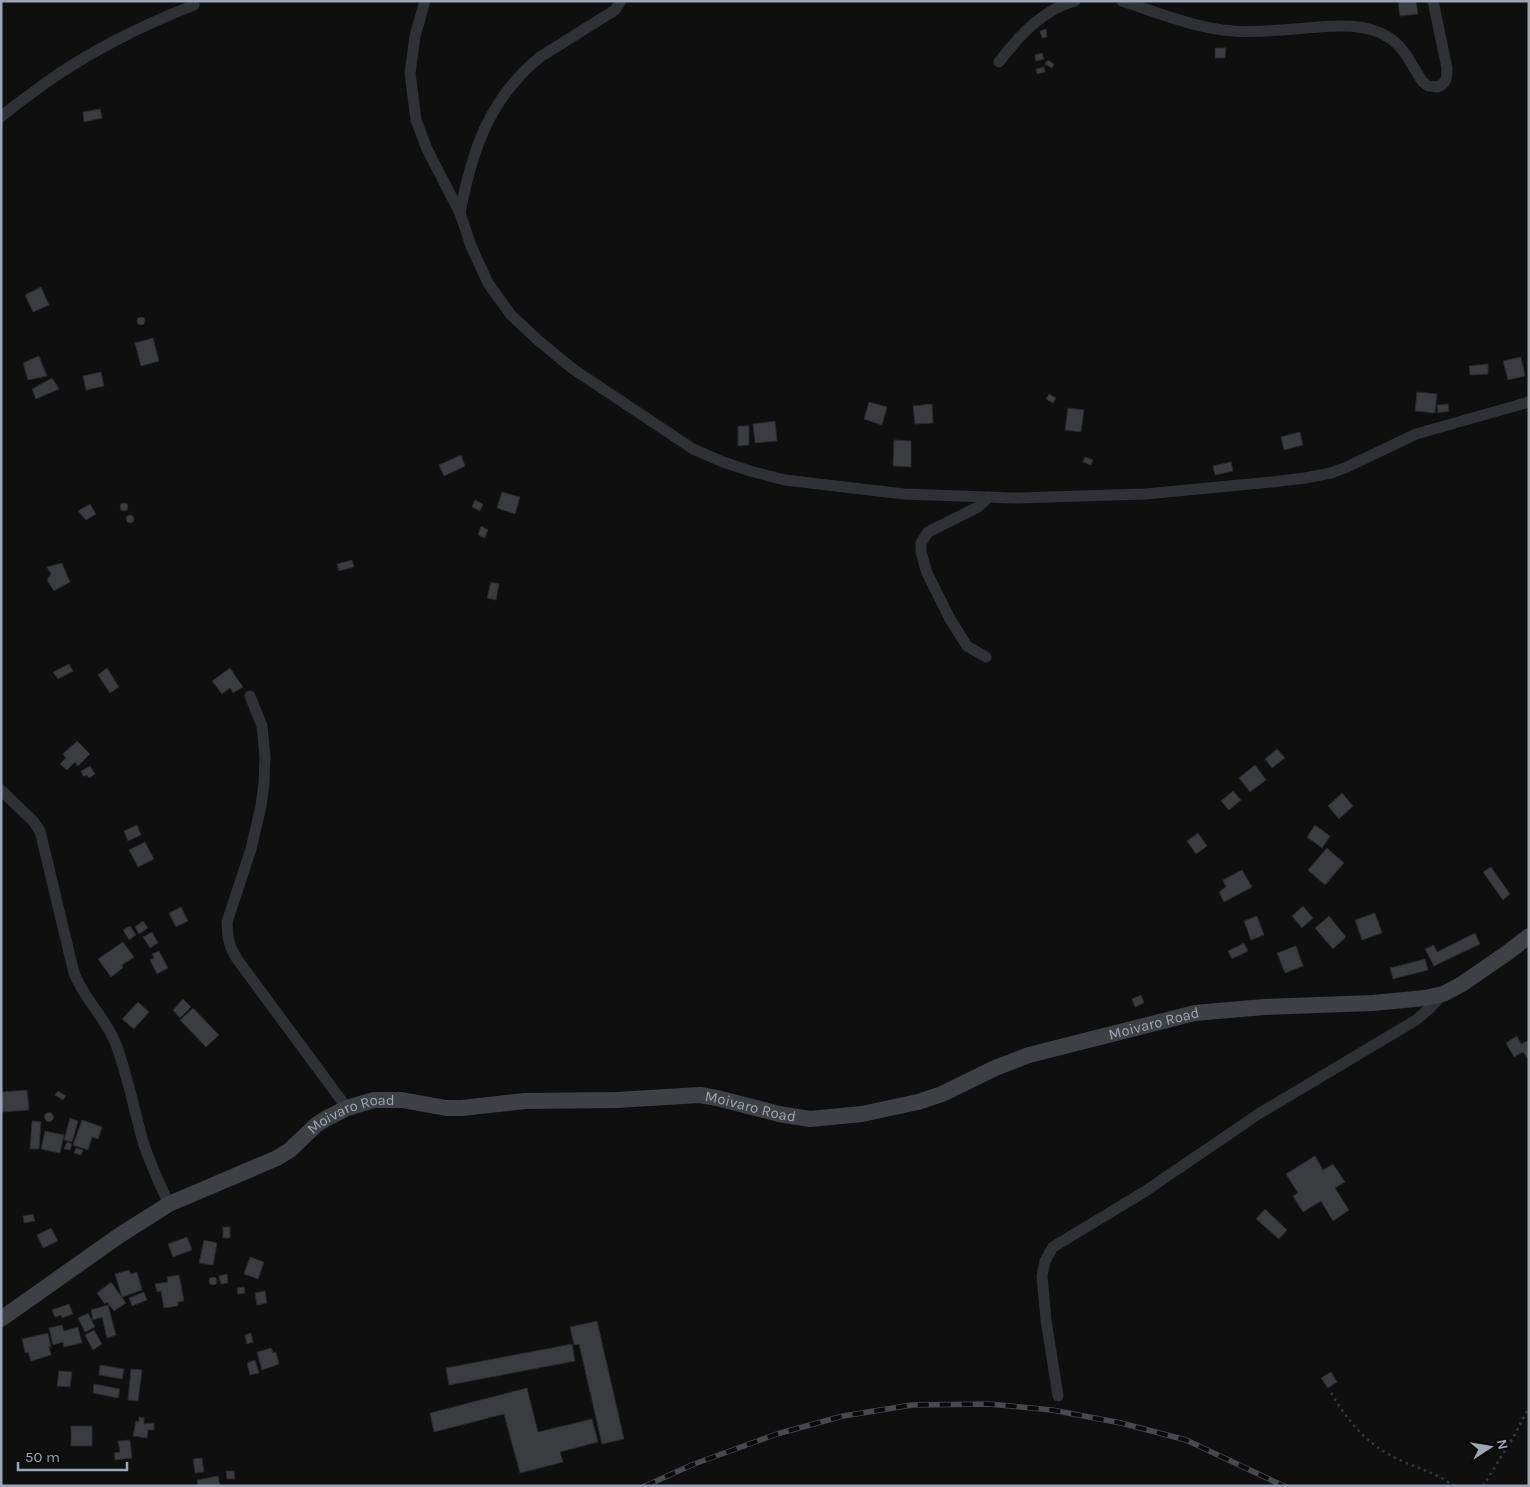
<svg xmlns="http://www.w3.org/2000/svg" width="1530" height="1487" font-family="Karla,sans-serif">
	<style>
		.building { fill: #3b3c40; stroke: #29292c }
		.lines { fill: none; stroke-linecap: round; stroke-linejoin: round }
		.path { stroke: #36383c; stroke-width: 2.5; stroke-dasharray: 2.5 4; stroke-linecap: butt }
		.street { stroke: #303135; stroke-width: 11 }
		.secondary { stroke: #3e4045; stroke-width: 16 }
		.rail-casing { stroke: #47494e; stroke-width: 5.5 }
		.rail { stroke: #0a0a0b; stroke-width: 4; stroke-dasharray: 11; stroke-linecap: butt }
		.labels { text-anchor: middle; stroke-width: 5; stroke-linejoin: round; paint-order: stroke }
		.street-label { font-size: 15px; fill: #9fa5b2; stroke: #0a0a0b }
	</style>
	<rect width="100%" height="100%" fill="#0f0f10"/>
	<g class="building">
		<polygon points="1398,1 1416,1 1418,14 1400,16"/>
		<polygon points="1046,29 1047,37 1042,38 1040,31"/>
		<polygon points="1215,48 1226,48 1225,58 1215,58"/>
		<polygon points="1042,53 1044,59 1036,61 1035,55"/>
		<polygon points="1048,60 1054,64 1052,68 1045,64"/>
		<polygon points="1044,67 1045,72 1037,74 1036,69"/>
		<polygon points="100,109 102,118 84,122 83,112"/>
		<polygon points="41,287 49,305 33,312 25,295"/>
		<circle cx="141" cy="321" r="4"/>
		<polygon points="153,338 159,361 141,366 135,343"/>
		<polygon points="39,356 47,376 28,380 23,363"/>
		<polygon points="1521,357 1525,376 1508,380 1503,361"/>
		<polygon points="1488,364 1488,374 1470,375 1469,366"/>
		<polygon points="101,372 104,386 86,390 83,376"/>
		<polygon points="52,378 59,389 36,399 32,389"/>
		<polygon points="1417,392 1437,394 1435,413 1415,411"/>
		<polygon points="1049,394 1056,398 1053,403 1046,399"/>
		<polygon points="869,402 887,407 882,425 864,419"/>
		<polygon points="932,404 933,423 915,424 913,406"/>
		<polygon points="1448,404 1449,411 1438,413 1437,405"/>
		<polygon points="1068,408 1084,410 1081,432 1065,430"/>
		<polygon points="775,421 777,441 755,443 753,424"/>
		<polygon points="738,426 749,426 749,445 738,446"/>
		<polygon points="1300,432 1303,445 1284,450 1281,437"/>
		<polygon points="894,440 911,441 911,467 893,466"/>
		<polygon points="461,455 465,466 444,476 439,465"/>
		<polygon points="1085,457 1093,460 1091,465 1083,462"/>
		<polygon points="1231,462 1233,471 1215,475 1213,466"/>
		<polygon points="502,492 520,497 515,514 497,508"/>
		<polygon points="475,500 483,504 480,511 472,507"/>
		<circle cx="124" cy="507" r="4"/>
		<polygon points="90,504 96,514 86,520 78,511"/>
		<circle cx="130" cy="519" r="4"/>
		<polygon points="481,526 488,530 485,538 478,535"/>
		<polygon points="352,560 354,567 339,571 337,564"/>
		<polygon points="62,563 70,582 54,591 47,580 51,574 47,567"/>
		<polygon points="491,582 499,584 496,600 487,598"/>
		<polygon points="69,664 73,671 58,679 53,672"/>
		<polygon points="107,668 119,687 110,693 98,675"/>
		<polygon points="230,668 243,687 233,693 230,688 222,694 212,681"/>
		<polygon points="77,741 90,754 78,766 75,762 67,770 60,764 66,758 63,754"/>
		<polygon points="1277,749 1285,758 1272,768 1265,759"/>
		<polygon points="1255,765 1266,780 1250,792 1239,778"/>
		<polygon points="90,766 95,774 89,778 87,775 83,776 81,771"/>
		<polygon points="1233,791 1241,800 1229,810 1221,801"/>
		<polygon points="1342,793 1353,806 1339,819 1328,806"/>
		<polygon points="137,825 141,835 128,841 124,831"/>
		<polygon points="1315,825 1330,836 1322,848 1307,837"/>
		<polygon points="1198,833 1207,846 1196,854 1187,841"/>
		<polygon points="145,842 154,859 138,867 129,850"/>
		<polygon points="1327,848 1344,863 1325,885 1308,870"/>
		<polygon points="1491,867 1510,894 1503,900 1483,872"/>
		<polygon points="1242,870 1252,887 1224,902 1219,892 1226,887 1223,880"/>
		<polygon points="1303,906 1313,918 1302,928 1292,916"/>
		<polygon points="181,907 188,921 176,927 169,913"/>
		<polygon points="1375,913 1382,933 1362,940 1355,920"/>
		<polygon points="1257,916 1264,935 1251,940 1244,921"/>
		<polygon points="1329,916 1346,937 1333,949 1315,928"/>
		<polygon points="143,921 148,928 139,934 135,927"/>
		<polygon points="130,926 136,935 129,940 123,930"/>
		<polygon points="152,932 158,943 150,948 143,937"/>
		<polygon points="1475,933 1480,944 1434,966 1425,949 1434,945 1437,952"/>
		<polygon points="123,942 134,957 122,965 123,968 111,977 98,959"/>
		<polygon points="1244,943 1248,951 1232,959 1228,951"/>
		<polygon points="1296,946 1303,966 1285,973 1277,953"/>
		<polygon points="159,951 168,968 157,974 150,960 154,958 152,954"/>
		<polygon points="1425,959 1428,970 1393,979 1390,968"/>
		<polygon points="1141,995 1144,1003 1135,1007 1132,999"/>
		<polygon points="183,999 191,1007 180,1018 173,1010"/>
		<polygon points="138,1002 149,1012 134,1029 122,1019"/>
		<polygon points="193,1008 219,1035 206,1047 180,1020"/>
		<polygon points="1517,1036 1521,1044 1529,1040 1529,1061 1523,1052 1514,1057 1506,1043"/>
		<polygon points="27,1090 29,1110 1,1112 1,1092"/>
		<polygon points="58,1091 66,1096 63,1100 55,1095"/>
		<circle cx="49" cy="1117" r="4.5"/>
		<polygon points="70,1118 78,1121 72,1142 64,1140"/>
		<polygon points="82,1120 102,1127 98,1139 92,1137 88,1150 73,1145"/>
		<polygon points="32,1121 41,1122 39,1149 30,1149"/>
		<polygon points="45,1131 64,1135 60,1153 41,1149"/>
		<polygon points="67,1142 72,1144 70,1150 64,1149"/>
		<polygon points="76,1148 83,1150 81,1155 74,1153"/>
		<polygon points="1315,1156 1323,1170 1333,1164 1345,1182 1335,1188 1349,1210 1333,1221 1321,1201 1303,1212 1293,1196 1298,1193 1286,1174"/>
		<polygon points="1265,1209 1287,1230 1279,1239 1256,1219"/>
		<polygon points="33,1214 35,1221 24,1223 23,1216"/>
		<rect x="223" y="1227" width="7" height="11"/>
		<polygon points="51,1228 58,1241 43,1248 37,1235"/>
		<polygon points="187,1237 192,1250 173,1257 168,1244"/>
		<polygon points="204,1240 217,1243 213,1265 199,1263"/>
		<polygon points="250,1257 264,1262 258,1279 244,1274"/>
		<polygon points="129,1270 131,1274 137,1272 142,1290 122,1297 115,1274"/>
		<polygon points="227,1274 228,1283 221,1284 219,1276"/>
		<polygon points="179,1275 184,1301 178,1302 178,1306 164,1308 161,1291 157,1292 155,1284 168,1282 167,1277"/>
		<circle cx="213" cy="1281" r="4"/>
		<polygon points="111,1282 126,1303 114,1311 107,1302 105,1304 97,1293"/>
		<polygon points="244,1287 245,1293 238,1294 237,1288"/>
		<polygon points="265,1291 267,1303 257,1305 255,1293"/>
		<polygon points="144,1292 147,1300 132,1306 129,1298"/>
		<polygon points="69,1304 73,1314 62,1318 61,1315 55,1317 52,1310"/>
		<polygon points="108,1305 116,1335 107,1338 102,1317 93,1320 91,1310"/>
		<polygon points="88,1313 95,1327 85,1332 78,1318"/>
		<polygon points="597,1321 624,1439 602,1444 579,1344 574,1345 570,1327"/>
		<polygon points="62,1325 64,1331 78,1327 82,1343 64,1347 63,1342 53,1345 49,1328"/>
		<polygon points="94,1330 102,1344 93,1350 85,1335"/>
		<polygon points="48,1333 51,1347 49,1347 51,1355 31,1361 28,1352 25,1353 22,1339"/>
		<polygon points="251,1333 253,1342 247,1344 245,1335"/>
		<polygon points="572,1344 575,1361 449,1385 446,1368"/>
		<polygon points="271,1348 273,1353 276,1352 279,1364 262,1370 257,1352"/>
		<polygon points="255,1360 259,1373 250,1375 247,1363"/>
		<polygon points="100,1365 124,1369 122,1379 99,1375"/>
		<polygon points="131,1369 142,1370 138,1401 128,1400"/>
		<polygon points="59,1371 72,1372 70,1387 57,1386"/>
		<polygon points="1331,1372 1337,1382 1328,1388 1321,1378"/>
		<polygon points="94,1384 120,1389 118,1398 93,1393"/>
		<polygon points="527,1388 538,1432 592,1419 598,1442 560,1452 563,1462 520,1473 504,1414 434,1432 430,1413"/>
		<polygon points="139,1417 144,1418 144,1424 154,1423 154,1430 148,1430 147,1438 133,1436 136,1421 139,1422"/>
		<rect x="71" y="1426" width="21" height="20"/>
		<polygon points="130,1440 132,1458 115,1460 114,1453 120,1452 118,1441"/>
		<polygon points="202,1458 204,1472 195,1473 193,1459"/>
		<polygon points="226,1471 234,1471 235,1479 227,1479"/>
		<polygon points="218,1476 220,1486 198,1486 197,1480"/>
	</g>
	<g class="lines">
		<g class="path">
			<path d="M 1331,1393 C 1350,1424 1368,1446 1402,1461 C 1420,1469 1438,1474 1454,1486"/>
			<polyline points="1483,1486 1514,1436 1529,1407"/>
		</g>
		<g class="street">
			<polyline points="425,1 415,36 410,73 416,120 427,149 460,213 471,246 488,283 511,315 540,342 573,369 693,449 723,462 750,471 785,480 904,494 1014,498 1145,494 1272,482 1305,478 1331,473 1347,467 1416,434 1529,402"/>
			<path d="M 1122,1 C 1159,13 1194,28 1233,31 C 1257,33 1282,30 1306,28 C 1333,26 1364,22 1388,37 C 1405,47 1412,67 1423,82 L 1428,86 L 1438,87 C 1447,83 1447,77 1447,68 L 1433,1"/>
			<path d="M 999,62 C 1019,36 1042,10 1075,1"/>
			<path d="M 1,117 C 14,105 30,95 44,84 C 92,50 139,27 194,5"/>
			<path d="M 460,213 C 472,150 489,99 540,57 L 615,10 L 621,1"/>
			<polyline points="986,657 967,646 950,619 927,573 921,552 921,543 928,532 978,507 989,497"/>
			<polyline points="250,696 262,726 265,757 264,783 261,806 251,849 227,922 228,937 231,948 237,959 347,1108"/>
			<path d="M 1,790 L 33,821 L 40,831 L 74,973 C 84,999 105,1017 115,1042 C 128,1075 134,1111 144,1145 C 151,1165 160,1185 169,1204"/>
			<polyline points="1058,1396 1046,1320 1042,1276 1045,1261 1053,1247 1144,1192 1260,1113 1416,1020 1430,1008 1443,994"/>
		</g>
		<path class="secondary" id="s1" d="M 1,1319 L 120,1235 L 169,1204 L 277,1158 L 290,1150 L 316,1125 L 327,1118 L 347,1108 L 374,1100 L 402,1100 L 446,1108 L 462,1108 L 525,1101 L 616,1100 L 700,1095 L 717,1098 L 779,1114 L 810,1119 L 862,1114 L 918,1102 L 942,1094 L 995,1068 L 1029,1055 L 1195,1013 L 1264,1007 L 1373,1003 L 1425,998 L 1443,994 L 1462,984 L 1507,953 L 1529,936"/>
		<defs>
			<polyline id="rail" points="645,1486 694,1464 777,1434 843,1416 912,1405 989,1404 1052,1410 1121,1423 1186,1440 1284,1486"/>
		</defs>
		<use href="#rail" class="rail-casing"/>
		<use href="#rail" class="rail"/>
	</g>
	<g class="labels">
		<g class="street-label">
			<text dy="5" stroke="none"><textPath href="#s1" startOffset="1235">Moivaro Road</textPath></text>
			<text dy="5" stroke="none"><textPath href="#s1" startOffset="815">Moivaro Road</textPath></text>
			<text dy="5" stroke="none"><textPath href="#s1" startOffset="410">Moivaro Road</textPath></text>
		</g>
	</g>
	<rect width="1530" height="1487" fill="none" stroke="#9fa5b2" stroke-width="5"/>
	<g transform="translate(1490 1447) rotate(78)" stroke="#0a0a0b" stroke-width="4" paint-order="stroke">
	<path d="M0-4L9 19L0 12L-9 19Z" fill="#9fa5b2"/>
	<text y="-8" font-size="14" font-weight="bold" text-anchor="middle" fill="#9fa5b2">N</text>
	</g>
	<path d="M18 1462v8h109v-8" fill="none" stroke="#9fa5b2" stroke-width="2.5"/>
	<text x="25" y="1462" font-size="15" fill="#9fa5b2" stroke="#0a0a0b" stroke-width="4" paint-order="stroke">50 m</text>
</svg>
